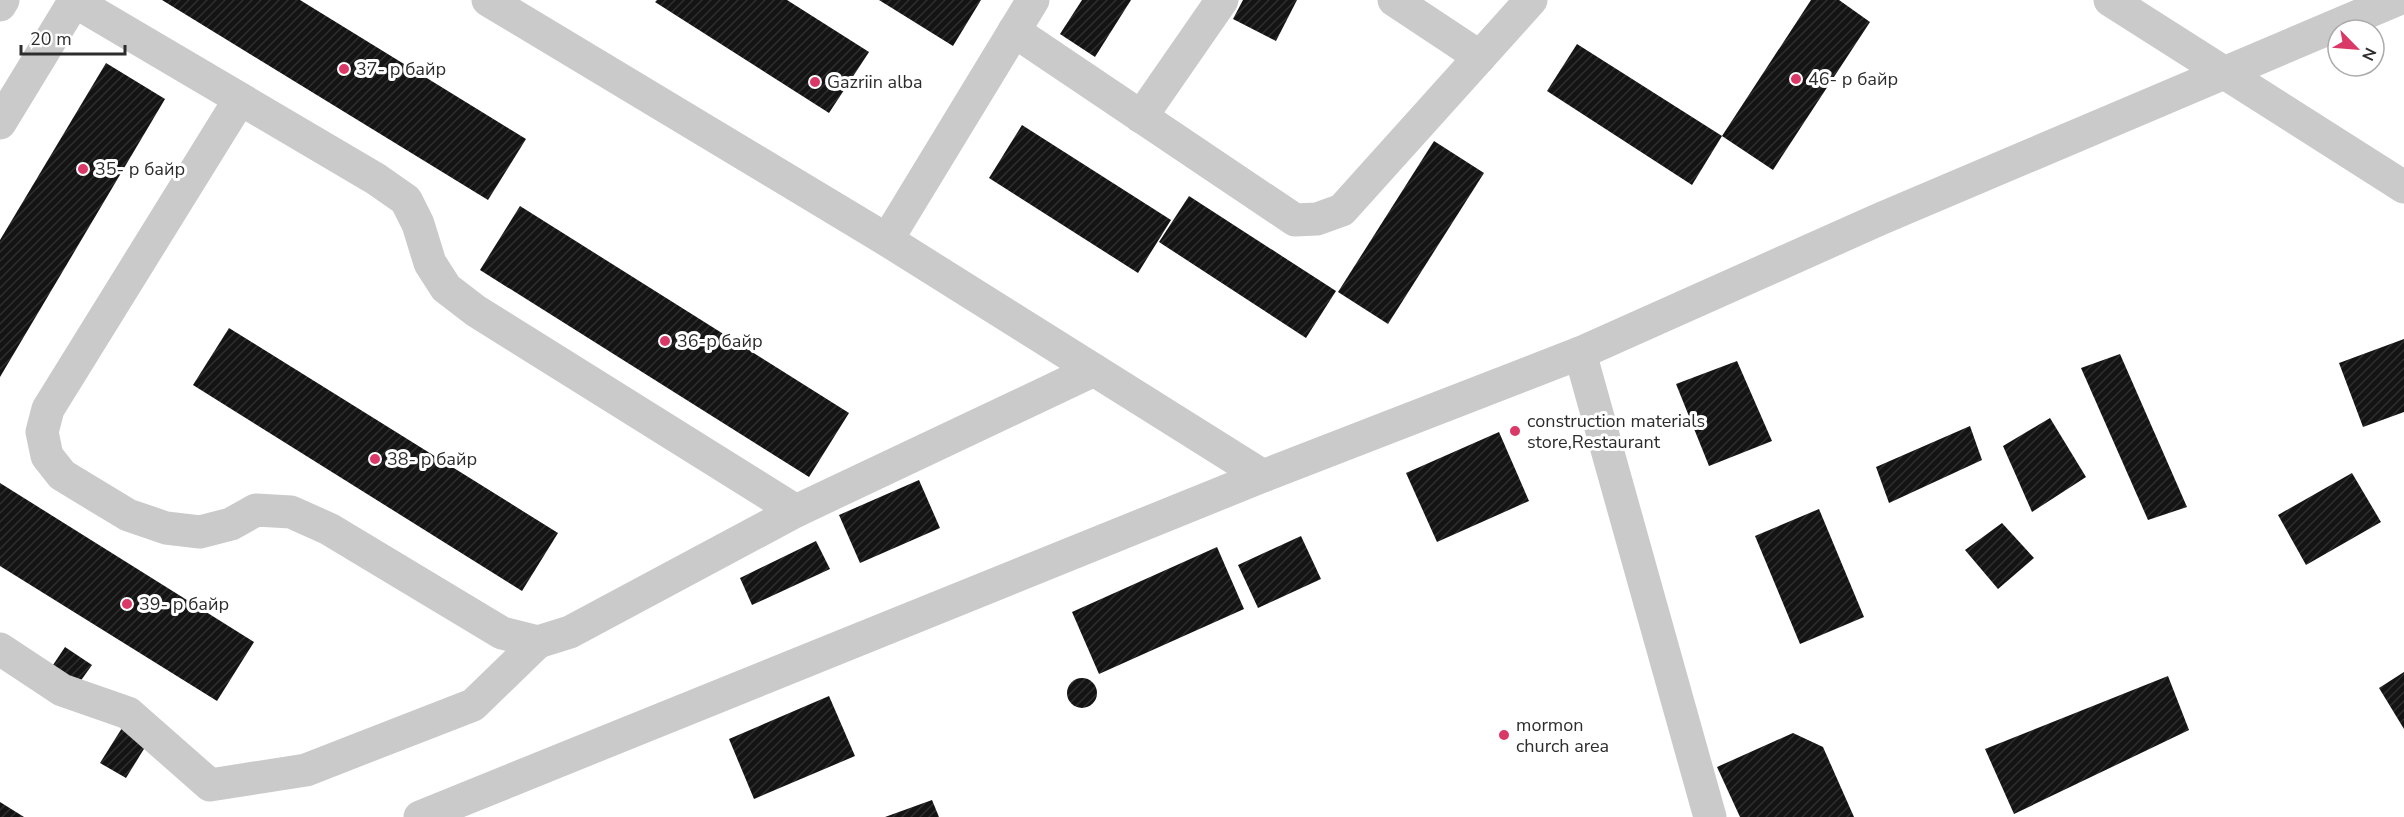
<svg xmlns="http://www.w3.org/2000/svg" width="2404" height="817" font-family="'Nunito Sans',sans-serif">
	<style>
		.building { fill: url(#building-hatch) }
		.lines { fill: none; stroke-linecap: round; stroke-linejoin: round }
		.minor { stroke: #cacaca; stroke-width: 33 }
		.poi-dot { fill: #da3867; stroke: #fff; stroke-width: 2 }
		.labels { text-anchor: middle; stroke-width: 6; stroke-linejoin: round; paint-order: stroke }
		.poi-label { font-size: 18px; fill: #2d2d2d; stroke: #fff; text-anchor: start }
	</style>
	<defs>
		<pattern id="building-hatch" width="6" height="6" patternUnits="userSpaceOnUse" patternTransform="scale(1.5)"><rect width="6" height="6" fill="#141414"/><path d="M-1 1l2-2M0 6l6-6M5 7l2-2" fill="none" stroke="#2e2e2e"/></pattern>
	</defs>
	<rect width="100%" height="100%" fill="#fff"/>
	<g class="building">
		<polygon points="162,0 300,0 526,139 488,200"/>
		<polygon points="657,0 787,0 869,52 829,113 655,2"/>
		<polygon points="879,0 981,0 953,46"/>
		<polygon points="1082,0 1131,0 1095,57 1060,34"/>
		<polygon points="1243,0 1297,0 1276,41 1233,19"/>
		<polygon points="1811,0 1839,0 1870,22 1773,170 1722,136"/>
		<polygon points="1577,44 1722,136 1692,185 1547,91"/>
		<polygon points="106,63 165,99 0,377 0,240"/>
		<polygon points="1022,125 1171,220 1138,273 989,178"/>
		<polygon points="1434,141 1484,173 1388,324 1338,292"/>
		<polygon points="1189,196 1336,291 1306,338 1159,242"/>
		<polygon points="520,206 849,413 809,477 480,270"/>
		<polygon points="229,328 558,533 522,591 193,385"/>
		<polygon points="2404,339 2404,412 2363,427 2339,363"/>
		<polygon points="2120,354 2187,507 2148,520 2081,368"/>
		<polygon points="1737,361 1772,441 1709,466 1676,384"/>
		<polygon points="2050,418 2086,477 2032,512 2003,446"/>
		<polygon points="1970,426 1982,460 1889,503 1876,467"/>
		<polygon points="1499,432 1529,501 1437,542 1406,473"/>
		<polygon points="2352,473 2381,522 2306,565 2278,515"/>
		<polygon points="919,480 940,528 860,563 839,515"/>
		<polygon points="0,483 254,642 217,701 0,566"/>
		<polygon points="1819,509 1864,617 1800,644 1755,536"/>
		<polygon points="2002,523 2034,558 1998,589 1965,550"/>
		<polygon points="1301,536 1321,579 1258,608 1238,565"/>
		<polygon points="816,541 830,569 752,605 740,578"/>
		<polygon points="1217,547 1244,609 1099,674 1072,612"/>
		<polygon points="65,647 92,665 77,686 51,668"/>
		<polygon points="2404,672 2404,729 2379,688"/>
		<polygon points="2168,676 2189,730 2014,814 1985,749"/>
		<circle cx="1082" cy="693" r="15"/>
		<polygon points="829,696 855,756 754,799 729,739"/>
		<polygon points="122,728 147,744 126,778 100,763"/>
		<polygon points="1793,733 1823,747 1854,817 1740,817 1717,767"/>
		<polygon points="932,800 939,817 885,817"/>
		<polygon points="0,802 24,817 0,817"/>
	</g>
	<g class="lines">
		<g class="minor">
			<polyline points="488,0 887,240 1263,476"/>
			<polyline points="1394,0 1480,57"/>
			<polyline points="2110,0 2404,187"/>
			<polyline points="74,1 376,179 406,200 418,224 430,263 446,288 476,311 796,511"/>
			<polyline points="0,5 3,0"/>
			<polyline points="1014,31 1295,220 1317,219 1342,210 1531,0"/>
			<polyline points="240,99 48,409 42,432 47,456 62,475 128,515 166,528 200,532 231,524 256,510 291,512 329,529 502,633 538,642 570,632 796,511 1094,370"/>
			<polyline points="1141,117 1222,0"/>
			<polyline points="0,123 75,0"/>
			<polyline points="887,240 1033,0"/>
			<polyline points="1580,353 1710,817"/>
			<polyline points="0,649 62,690 128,713 210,785 306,770 473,705 538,642"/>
			<polyline points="420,817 1263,476 1580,353 1880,219 2396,0"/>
		</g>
	</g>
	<g class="poi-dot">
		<circle cx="344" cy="69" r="6"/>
		<circle cx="1796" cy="79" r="6"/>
		<circle cx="815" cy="82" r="6"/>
		<circle cx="83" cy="169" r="6"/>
		<circle cx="665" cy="341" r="6"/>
		<circle cx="1515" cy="431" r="6"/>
		<circle cx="375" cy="459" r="6"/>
		<circle cx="127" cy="604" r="6"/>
		<circle cx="1504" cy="735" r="6"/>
	</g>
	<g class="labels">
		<g class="poi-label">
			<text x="356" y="75">37- р байр</text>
			<text x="1808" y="85">46- р байр</text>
			<text x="827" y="88">Gazriin alba</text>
			<text x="95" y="175">35- р байр</text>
			<text x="677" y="347">36-р байр</text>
			<text x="1527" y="427">construction materials<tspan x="1527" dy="21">store,Restaurant</tspan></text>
			<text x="387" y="465">38- р байр</text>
			<text x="139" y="610">39- р байр</text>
			<text x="1516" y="731">mormon<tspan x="1516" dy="21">church area</tspan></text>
		</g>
	</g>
	<g transform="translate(2356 48) rotate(115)"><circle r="28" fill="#ffffff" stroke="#ababab" stroke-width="1.5"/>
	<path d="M0-4.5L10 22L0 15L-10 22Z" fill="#da3867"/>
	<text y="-9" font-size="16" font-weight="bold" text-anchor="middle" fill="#2d2d2d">N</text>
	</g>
	<path d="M21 45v9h104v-9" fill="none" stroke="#2d2d2d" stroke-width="3"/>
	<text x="30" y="45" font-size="18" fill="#2d2d2d" stroke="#ffffff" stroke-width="4.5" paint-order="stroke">20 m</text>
</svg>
